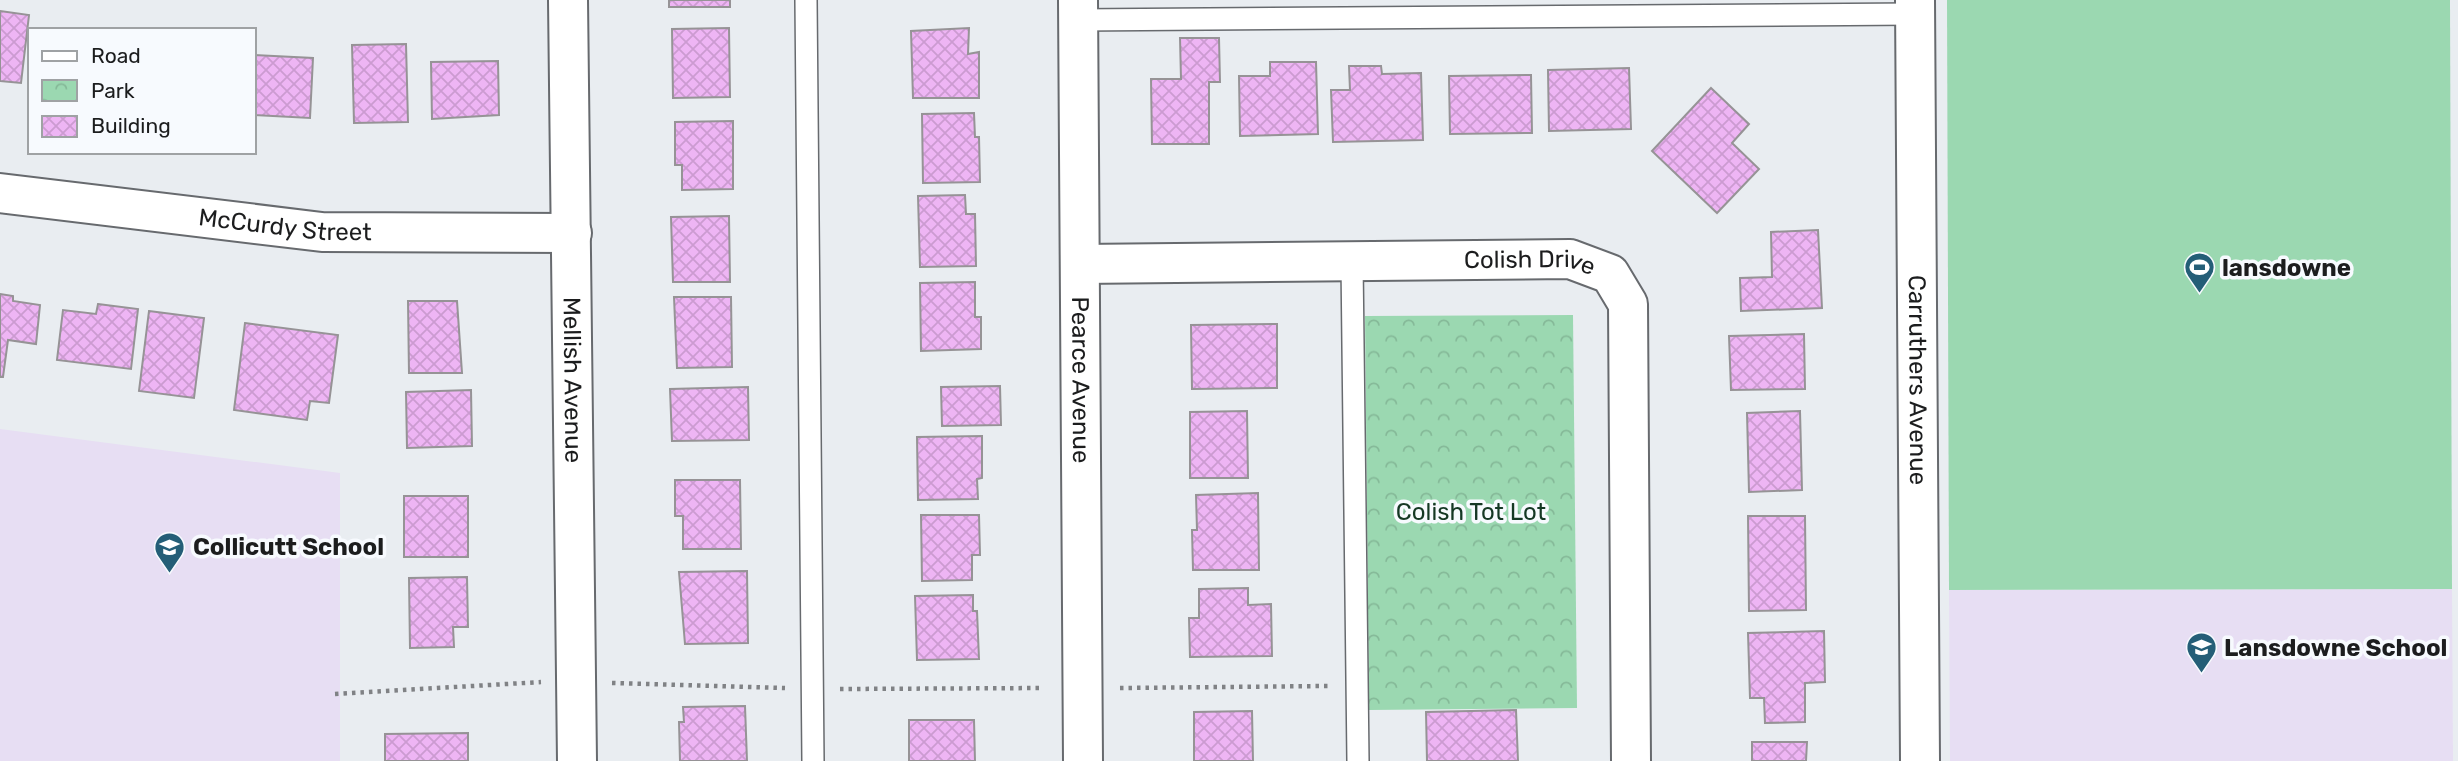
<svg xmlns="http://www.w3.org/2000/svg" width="2458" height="761" font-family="Rubik,sans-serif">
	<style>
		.education { fill: #e7def3 }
		.grass { fill: #9bd8b1 }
		.park { fill: url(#park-crowns) }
		.building { fill: url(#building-cross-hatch); stroke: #969396; stroke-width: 2 }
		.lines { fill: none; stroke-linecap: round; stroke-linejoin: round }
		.service-casing { stroke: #676a6e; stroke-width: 24 }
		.minor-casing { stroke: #676a6e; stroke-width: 42 }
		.path { stroke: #808285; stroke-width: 4.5; stroke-dasharray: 3.5 5; stroke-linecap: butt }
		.service { stroke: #fff; stroke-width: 21 }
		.minor { stroke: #fff; stroke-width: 38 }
		.labels { text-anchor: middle; stroke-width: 7; stroke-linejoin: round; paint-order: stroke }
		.street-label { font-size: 24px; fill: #1c1d1e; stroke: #f7fafe }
		.poi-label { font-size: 24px; font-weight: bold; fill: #1c1d1e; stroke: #f7fafe; text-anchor: start }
		.park-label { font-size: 24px; fill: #153824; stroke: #f7fafe }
	</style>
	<defs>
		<pattern id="park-crowns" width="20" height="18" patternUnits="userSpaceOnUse" patternTransform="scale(1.75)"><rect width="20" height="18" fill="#9bd8b1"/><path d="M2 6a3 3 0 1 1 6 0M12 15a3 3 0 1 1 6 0" fill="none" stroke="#85b998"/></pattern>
		<pattern id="building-cross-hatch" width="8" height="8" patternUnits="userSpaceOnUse" patternTransform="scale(1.75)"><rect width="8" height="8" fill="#eeb5f4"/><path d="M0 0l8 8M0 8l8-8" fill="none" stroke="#cc9bd1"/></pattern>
	</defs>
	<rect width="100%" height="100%" fill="#e9edf1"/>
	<g class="education">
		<polygon points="0,429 340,473 340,761 0,761"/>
		<polygon points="2452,589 2453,761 1950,761 1949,590"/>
	</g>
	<polygon class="grass" points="1947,0 2450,0 2452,589 1949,590"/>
	<polygon class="park" points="1573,315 1577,708 1369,710 1365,316"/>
	<g class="building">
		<rect x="669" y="0" width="61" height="7"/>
		<polygon points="0,11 29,15 21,83 0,81"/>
		<polygon points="729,28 730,97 673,98 672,29"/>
		<polygon points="969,28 968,54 979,52 979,98 913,98 911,31"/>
		<polygon points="1180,38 1219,38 1220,82 1209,82 1209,144 1152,144 1151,79 1181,79"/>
		<polygon points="406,44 408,122 354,123 352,45"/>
		<polygon points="254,55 313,58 310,118 254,115"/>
		<polygon points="498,61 499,115 432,119 431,62"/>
		<polygon points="1270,62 1316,62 1318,134 1240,136 1239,76 1270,76"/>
		<polygon points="1349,66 1381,66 1382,74 1421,73 1423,140 1333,142 1331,90 1350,90"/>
		<polygon points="1629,68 1631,129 1549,131 1548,70"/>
		<polygon points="1531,75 1532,133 1450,134 1449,76"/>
		<polygon points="1711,88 1749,124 1732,143 1759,169 1717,213 1652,151"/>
		<polygon points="974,113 975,137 979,137 980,182 923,183 922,114"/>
		<polygon points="733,121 733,189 682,190 682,165 675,165 675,122"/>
		<polygon points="965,195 966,214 975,214 976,266 920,267 918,196"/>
		<polygon points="729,216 730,282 673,282 671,217"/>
		<polygon points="1818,230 1822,308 1741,311 1740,278 1772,277 1771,232"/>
		<polygon points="975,282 975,317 981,317 981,349 921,351 920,283"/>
		<polygon points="0,294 13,296 13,301 40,305 36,344 8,340 3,377 0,377"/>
		<polygon points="674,297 731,297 732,367 677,368"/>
		<polygon points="408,301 457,301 462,373 409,373"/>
		<polygon points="98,304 138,309 131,369 57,360 63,310 96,314"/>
		<polygon points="149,311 204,318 194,398 139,391"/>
		<polygon points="245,323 338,335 329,403 310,401 307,420 234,410"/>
		<polygon points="1277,324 1277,388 1192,389 1191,325"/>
		<polygon points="1804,334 1805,389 1731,390 1729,336"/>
		<polygon points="1000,386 1001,425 942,426 941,387"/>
		<polygon points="748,387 749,440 672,441 670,389"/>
		<polygon points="471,390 472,446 407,448 406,392"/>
		<polygon points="1247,411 1248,478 1190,478 1190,412"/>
		<polygon points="1800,411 1802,490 1749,492 1747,413"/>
		<polygon points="982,436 982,478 977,479 978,499 918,500 917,437"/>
		<polygon points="675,480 740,480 741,549 683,549 683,516 675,516"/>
		<polygon points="1258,493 1259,570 1193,570 1192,530 1197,530 1196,495"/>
		<rect x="404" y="496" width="64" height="61"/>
		<polygon points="921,515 979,515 980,555 972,555 972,580 922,581"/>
		<polygon points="1748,516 1805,516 1806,610 1749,611"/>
		<polygon points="747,571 748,643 685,644 679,572"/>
		<polygon points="467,577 468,627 453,627 454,647 410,648 409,578"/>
		<polygon points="1248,588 1248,605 1271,604 1272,656 1190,657 1189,618 1199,618 1199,589"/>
		<polygon points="973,595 973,611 977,611 979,659 917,660 915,596"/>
		<polygon points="1824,631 1825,682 1805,683 1805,722 1765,723 1764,698 1750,698 1748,633"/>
		<polygon points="745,706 747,761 680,761 679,722 684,722 683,707"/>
		<polygon points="1516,710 1518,761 1427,761 1426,712"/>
		<polygon points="1252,711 1253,761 1194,761 1194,712"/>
		<polygon points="909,720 974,720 975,761 909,761"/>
		<polygon points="468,733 468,761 385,761 385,734"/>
		<polygon points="1752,742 1807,742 1806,761 1752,761"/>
	</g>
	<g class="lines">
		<defs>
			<g id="service">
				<polyline points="806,0 813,761"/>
				<polyline points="1078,20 1915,14"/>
				<polyline points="1352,262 1358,761"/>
			</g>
			<g id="minor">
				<path id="s1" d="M 568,0 L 577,761"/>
				<path id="s2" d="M 1078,0 L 1083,761"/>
				<path id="s3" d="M 1915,0 L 1920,761"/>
				<path id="s4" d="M 0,193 L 322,232 L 572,233"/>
				<path id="s5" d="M 1080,264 L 1570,259 L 1610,274 L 1628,304 L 1631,761"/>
			</g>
		</defs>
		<use href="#service" class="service-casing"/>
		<use href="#minor" class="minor-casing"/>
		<g class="path">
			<polyline points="612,683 785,688"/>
			<polyline points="1120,688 1328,686"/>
			<polyline points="840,689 1044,688"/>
			<polyline points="335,694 541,682"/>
		</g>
		<use href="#service" class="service"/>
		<use href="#minor" class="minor"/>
	</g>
	<defs>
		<symbol id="stadium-pin" viewBox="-11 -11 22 30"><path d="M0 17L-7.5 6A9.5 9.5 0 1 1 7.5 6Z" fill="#245e77" stroke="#f7fafe"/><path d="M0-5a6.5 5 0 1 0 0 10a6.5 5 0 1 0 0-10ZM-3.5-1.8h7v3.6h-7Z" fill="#fff"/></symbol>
		<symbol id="school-pin" viewBox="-11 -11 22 30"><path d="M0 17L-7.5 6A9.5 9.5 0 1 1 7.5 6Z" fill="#245e77" stroke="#f7fafe"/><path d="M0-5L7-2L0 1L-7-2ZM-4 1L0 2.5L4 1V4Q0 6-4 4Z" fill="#fff"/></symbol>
	</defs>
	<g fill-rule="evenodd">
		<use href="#stadium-pin" x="2182" y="250" width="35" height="47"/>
		<use href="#school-pin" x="152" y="530" width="35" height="47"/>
		<use href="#school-pin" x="2184" y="630" width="35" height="47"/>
	</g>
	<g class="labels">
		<g class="street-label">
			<text dy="8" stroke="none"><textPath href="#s4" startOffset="287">McCurdy Street</textPath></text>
			<text dy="8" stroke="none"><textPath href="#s5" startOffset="450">Colish Drive</textPath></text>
			<text dy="8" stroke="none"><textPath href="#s1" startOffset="380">Mellish Avenue</textPath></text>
			<text dy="8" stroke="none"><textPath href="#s2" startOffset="380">Pearce Avenue</textPath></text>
			<text dy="8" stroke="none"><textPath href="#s3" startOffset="380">Carruthers Avenue</textPath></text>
		</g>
		<g class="poi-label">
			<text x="2222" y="276">lansdowne</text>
			<text x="193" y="555">Collicutt School</text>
			<text x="2224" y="656">Lansdowne School</text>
		</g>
		<g class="park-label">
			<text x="1471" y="520">Colish Tot Lot</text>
		</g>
	</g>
	<rect x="28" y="28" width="228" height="126" fill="#f7fafe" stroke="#9fa2a4" stroke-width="2"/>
	<rect x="42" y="51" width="35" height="10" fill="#ffffff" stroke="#9fa2a4" stroke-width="2"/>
	<text x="91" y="63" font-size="21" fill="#1c1d1e">Road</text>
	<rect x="42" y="80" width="35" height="21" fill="url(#park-crowns)" stroke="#9fa2a4" stroke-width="2"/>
	<text x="91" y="98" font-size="21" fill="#1c1d1e">Park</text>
	<rect x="42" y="116" width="35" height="21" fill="url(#building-cross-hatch)" stroke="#9fa2a4" stroke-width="2"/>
	<text x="91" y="133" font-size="21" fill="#1c1d1e">Building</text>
</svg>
